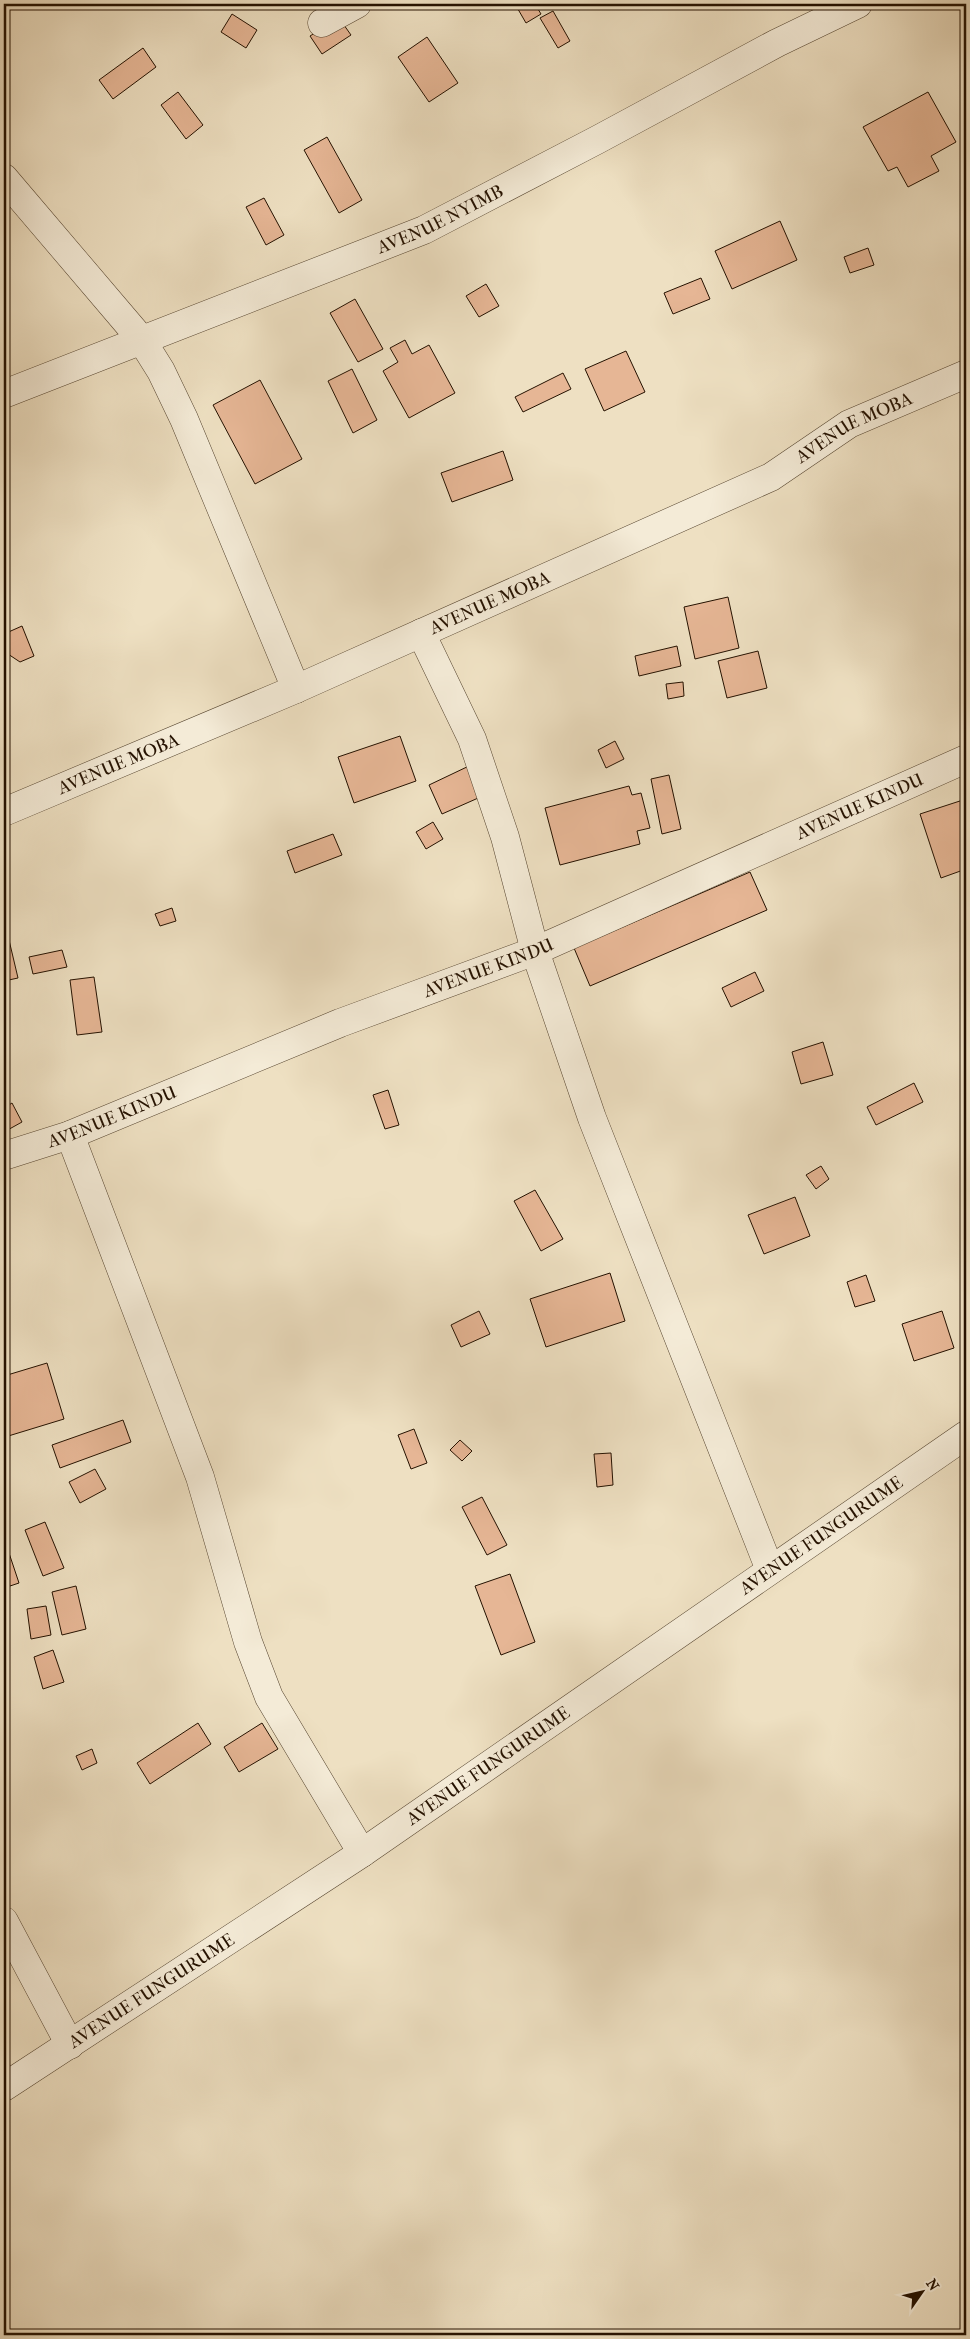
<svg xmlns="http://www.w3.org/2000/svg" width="970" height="2339" font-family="'IM FELL French Canon',serif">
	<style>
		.building { fill: #e6b695; stroke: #241100 }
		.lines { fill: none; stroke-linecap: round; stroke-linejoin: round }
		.street-casing { stroke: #564530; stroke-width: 29 }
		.street { stroke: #f4ebd7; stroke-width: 28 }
		.labels { text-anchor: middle; stroke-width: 4; stroke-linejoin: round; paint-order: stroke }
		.street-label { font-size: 18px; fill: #241100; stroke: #f4ebd7 }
	</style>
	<rect width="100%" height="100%" fill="#eee0c2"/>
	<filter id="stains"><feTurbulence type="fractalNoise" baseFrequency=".004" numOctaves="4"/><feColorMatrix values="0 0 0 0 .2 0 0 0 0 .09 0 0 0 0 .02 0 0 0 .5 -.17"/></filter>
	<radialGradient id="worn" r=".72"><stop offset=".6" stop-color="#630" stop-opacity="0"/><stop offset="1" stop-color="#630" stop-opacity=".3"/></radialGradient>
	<g class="building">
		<polygon points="515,4 535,4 541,14 526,23"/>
		<polygon points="553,11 570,41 558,48 540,18"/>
		<polygon points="232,14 257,30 246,48 221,32"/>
		<polygon points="339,18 351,35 322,54 310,36"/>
		<polygon points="427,37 458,83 429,102 398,57"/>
		<polygon points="143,48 156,67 113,99 99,80"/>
		<polygon points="178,92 203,125 186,139 161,105"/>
		<polygon points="928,92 956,142 931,156 939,171 908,187 897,167 888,171 863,127"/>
		<polygon points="327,137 362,200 339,213 304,150"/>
		<polygon points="264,198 284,235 266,245 246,207"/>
		<polygon points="780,221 797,260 732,289 715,251"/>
		<polygon points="868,248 874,265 850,273 844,257"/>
		<polygon points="701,278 710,299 673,314 664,293"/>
		<polygon points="486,284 499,306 479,317 466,296"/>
		<polygon points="355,299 383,349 358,362 330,313"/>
		<polygon points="405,340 412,354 429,345 455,393 409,418 383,371 398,362 390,348"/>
		<polygon points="626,351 645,392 604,411 585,369"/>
		<polygon points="352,369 377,420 353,433 328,381"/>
		<polygon points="563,373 571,389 523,412 515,397"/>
		<polygon points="260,380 302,459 255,484 213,405"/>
		<polygon points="503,451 513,480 452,502 441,473"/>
		<polygon points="728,597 739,648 695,659 684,607"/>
		<polygon points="22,626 34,656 20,662 8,654 4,655 4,634"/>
		<polygon points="677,646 681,666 639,676 635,656"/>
		<polygon points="758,651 767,688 727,698 718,661"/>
		<polygon points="683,682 684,696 668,699 666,684"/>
		<polygon points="400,736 416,781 354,803 338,757"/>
		<polygon points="615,741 624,759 606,768 598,750"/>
		<polygon points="471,765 485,795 442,814 429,785"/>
		<polygon points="669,775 681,829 662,834 651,779"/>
		<polygon points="629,786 632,795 641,793 650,828 637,831 640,844 560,865 545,808"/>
		<polygon points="966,799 966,869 941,878 920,814"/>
		<polygon points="433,822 443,839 426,849 416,832"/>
		<polygon points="333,834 342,855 295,873 287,851"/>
		<polygon points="750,872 767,910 590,986 574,948"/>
		<polygon points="172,908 176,921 160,926 155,914"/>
		<polygon points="9,940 18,978 4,981 4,941"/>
		<polygon points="62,950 67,967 33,974 29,957"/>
		<polygon points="755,972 764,991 731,1007 722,988"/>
		<polygon points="94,977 102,1032 77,1035 70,980"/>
		<polygon points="823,1042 833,1075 801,1084 792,1052"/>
		<polygon points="914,1083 923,1102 876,1125 867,1107"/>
		<polygon points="388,1090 399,1125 385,1129 373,1095"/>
		<polygon points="12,1103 22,1122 4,1132 4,1108"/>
		<polygon points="821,1166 829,1179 816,1189 806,1175"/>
		<polygon points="535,1190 563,1239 541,1251 514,1201"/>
		<polygon points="795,1197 810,1236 764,1254 748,1215"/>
		<polygon points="610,1273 625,1321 546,1347 530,1299"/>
		<polygon points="866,1275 875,1301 855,1307 847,1282"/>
		<polygon points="479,1311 490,1334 461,1347 451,1325"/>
		<polygon points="942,1311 954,1348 914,1361 902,1324"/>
		<polygon points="47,1363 64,1419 5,1437 4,1376"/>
		<polygon points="123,1420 131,1442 60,1468 52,1445"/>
		<polygon points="414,1429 427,1463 411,1469 398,1435"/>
		<polygon points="460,1440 472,1451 462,1461 450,1450"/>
		<polygon points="611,1453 613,1485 597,1487 594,1454"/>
		<polygon points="95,1469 106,1489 80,1503 69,1482"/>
		<polygon points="482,1497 507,1545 487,1555 462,1507"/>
		<polygon points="45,1522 64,1568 43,1576 25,1530"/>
		<polygon points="4,1538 19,1583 4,1588"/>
		<polygon points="510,1574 535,1642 501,1655 475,1586"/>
		<polygon points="76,1586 86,1629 62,1635 52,1592"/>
		<polygon points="46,1606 51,1635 31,1639 27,1609"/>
		<polygon points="53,1650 64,1682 43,1689 34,1657"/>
		<polygon points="198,1723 211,1744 150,1784 137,1763"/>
		<polygon points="262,1723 278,1749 239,1772 224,1747"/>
		<polygon points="92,1749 97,1763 82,1770 76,1756"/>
	</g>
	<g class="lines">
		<defs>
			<g id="street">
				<polyline points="322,23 357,4"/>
				<polyline points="4,178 141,339 161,371 184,419 296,689"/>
				<path id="s1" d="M 4,394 L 424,230 L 597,140 L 777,43 L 858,4"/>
				<polyline points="421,633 472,739 505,837 535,951 592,1118 770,1570"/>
				<path id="s2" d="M 4,812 L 296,689 L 771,477 L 849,424 L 966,374"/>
				<polyline points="70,1135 200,1477 248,1642 269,1697 362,1853"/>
				<path id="s3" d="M 4,1156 L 70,1135 L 340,1023 L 535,951 L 966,759"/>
				<polyline points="4,1921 70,2045"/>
				<path id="s4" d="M 4,2087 L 362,1853 L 966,1435"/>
			</g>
		</defs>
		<use href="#street" class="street-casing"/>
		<use href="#street" class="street"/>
	</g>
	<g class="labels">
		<g class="street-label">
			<text dy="6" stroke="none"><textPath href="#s1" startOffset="470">AVENUE NYIMB</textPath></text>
			<text dy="6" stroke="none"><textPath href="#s2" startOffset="934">AVENUE MOBA</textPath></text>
			<text dy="6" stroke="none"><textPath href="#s2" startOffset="529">AVENUE MOBA</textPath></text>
			<text dy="6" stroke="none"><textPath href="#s2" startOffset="124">AVENUE MOBA</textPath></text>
			<text dy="6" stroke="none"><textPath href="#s3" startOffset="925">AVENUE KINDU</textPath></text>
			<text dy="6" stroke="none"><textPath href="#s3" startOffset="520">AVENUE KINDU</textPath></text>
			<text dy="6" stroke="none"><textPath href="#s3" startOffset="115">AVENUE KINDU</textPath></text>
			<text dy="6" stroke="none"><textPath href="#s4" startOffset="986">AVENUE FUNGURUME</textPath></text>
			<text dy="6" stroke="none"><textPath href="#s4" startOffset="581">AVENUE FUNGURUME</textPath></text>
			<text dy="6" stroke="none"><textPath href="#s4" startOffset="176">AVENUE FUNGURUME</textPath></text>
		</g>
	</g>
	<rect width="970" height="2339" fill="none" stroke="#eee0c2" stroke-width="20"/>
	<rect x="5" y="5" width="960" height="2329" fill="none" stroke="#241100" stroke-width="2.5"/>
	<rect x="10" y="10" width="950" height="2319" fill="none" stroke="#241100"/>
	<g transform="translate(922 2292) rotate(56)" stroke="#f4ebd7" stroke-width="4" paint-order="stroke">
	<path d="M0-4L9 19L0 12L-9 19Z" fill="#241100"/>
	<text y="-8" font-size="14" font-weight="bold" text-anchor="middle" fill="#241100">N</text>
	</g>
	<rect width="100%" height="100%" filter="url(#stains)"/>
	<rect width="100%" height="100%" fill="url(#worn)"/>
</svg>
